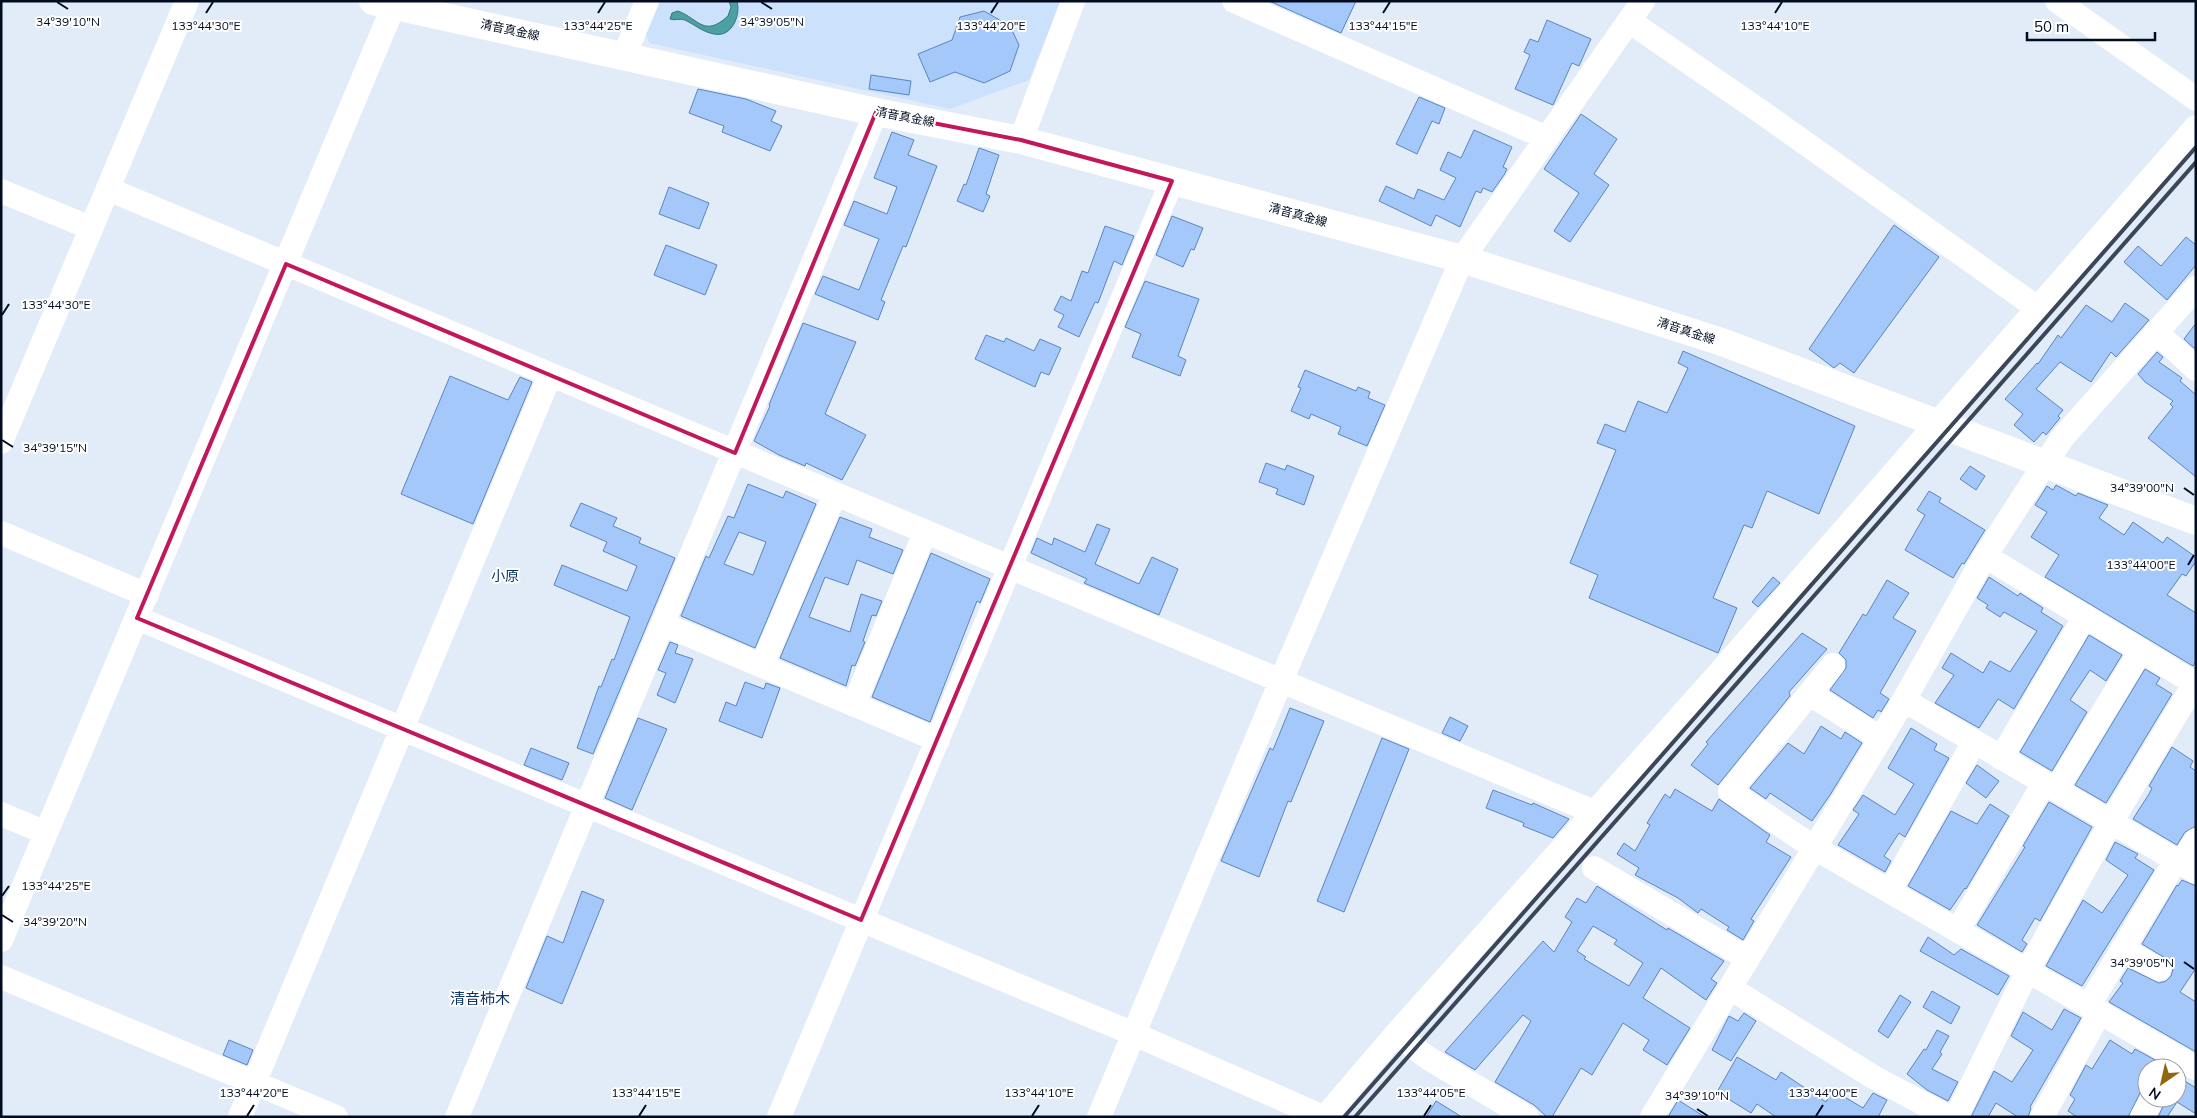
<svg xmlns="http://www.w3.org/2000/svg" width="2197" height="1118" font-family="Mulish,'Noto Sans JP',sans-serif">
<rect width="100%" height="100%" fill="#e2ebf8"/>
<!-- built -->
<path fill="#cce1fc" d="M655,1H1061L1029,80L950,109L649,43L644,28Z"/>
<!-- water -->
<path fill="#4da0a1" stroke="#36747b" d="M729,1H737C741,15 732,38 714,34C703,32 695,25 685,20C680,18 675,21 670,19L672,13L678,11C699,19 704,38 728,16L731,7Z"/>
<!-- building -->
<path fill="#a4c8fa" stroke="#5b85bd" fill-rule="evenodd" d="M1269,1H1356L1341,33Z
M984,11L1010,26L1019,45L1010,71L984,83L955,72L930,82L918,54L952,40L960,17Z
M1547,20L1591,39L1579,66L1572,63L1553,105L1515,89L1530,55L1524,52L1530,39L1538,42Z
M871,75L911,81L909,95L869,89Z
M698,89L746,99L776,111L771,121L782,126L770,151L722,132L724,126L689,113Z
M1419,97L1445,108L1439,124L1432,121L1417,154L1396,144Z
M1581,114L1617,139L1594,174L1609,185L1570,242L1554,231L1579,193L1544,169Z
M1474,130L1512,147L1503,167L1507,169L1504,175L1492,192L1483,188L1481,193L1476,191L1460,227L1436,215L1431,226L1379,201L1386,186L1414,199L1418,189L1444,200L1456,178L1440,170L1448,152L1461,158Z
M892,132L914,140L908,155L937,166L906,247L903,246L881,300L885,302L878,320L815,294L823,276L859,290L879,239L844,225L854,201L887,214L897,187L874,178Z
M979,148L999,155L986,194L990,196L983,212L957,201L964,184L966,185Z
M669,187L709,203L699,229L659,214Z
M1172,216L1203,228L1194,250L1191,249L1183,267L1156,255Z
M1894,225L1939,257L1854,373L1840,363L1834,368L1809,349Z
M1105,226L1134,236L1122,265L1114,261L1098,303L1095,302L1079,337L1058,327L1064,315L1054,310L1061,296L1071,301L1082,271L1088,273Z
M2186,237L2196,245V265L2167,300L2124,262L2138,246L2161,266Z
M666,245L717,265L705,295L654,275Z
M1145,281L1199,299L1178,356L1186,360L1180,376L1132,357L1141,334L1125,327Z
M2125,303L2149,320L2116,357L2111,352L2091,382L2060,362L2036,389L2063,410L2058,416L2060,418L2046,435L2043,432L2034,442L2014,425L2023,414L2005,399L2037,363L2038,364L2058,335L2061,338L2086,305L2112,322Z
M803,323L856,342L825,414L866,435L842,480L806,463L805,466L779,455L754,441L770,406L769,405Z
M2196,323V350L2184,339Z
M986,335L1004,342L1006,338L1034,351L1040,339L1061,348L1049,375L1041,372L1035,387L975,359Z
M1683,351L1855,426L1819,514L1767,491L1752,528L1744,525L1713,598L1737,608L1718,653L1589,598L1598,575L1570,563L1616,450L1597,443L1605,424L1625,432L1638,401L1667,413L1688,368L1678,363Z
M2157,352L2163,357L2159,362L2182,378L2180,381L2196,395V477L2148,438L2173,407L2170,404L2173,401L2145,382L2138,374Z
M1305,370L1356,391L1358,387L1370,392L1368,398L1385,405L1367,446L1338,434L1341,427L1311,414L1309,419L1291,411L1301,388L1298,387Z
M450,376L508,400L520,377L532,382L473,524L401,494Z
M1266,463L1285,470L1287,465L1314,476L1304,505L1276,494L1278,489L1259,482Z
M1970,466L1985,476L1976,490L1960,479Z
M748,484L783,498L786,491L816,504L755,648L681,616L706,556L709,558L728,516L734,518ZM739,532L766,542L753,575L724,564Z
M2056,485L2076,496L2078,493L2108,505L2099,518L2124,535L2133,522L2163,543L2167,537L2196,557V561L2186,576L2182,574L2167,595L2196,613V661L2193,666L2045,577L2059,555L2031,537L2047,512L2035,505L2047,486L2053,490Z
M1929,491L1941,498L1939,502L1985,530L1964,564L1962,563L1953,578L1905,550L1925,515L1917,510Z
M581,503L617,518L613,526L641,538L639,543L675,558L593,754L577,748L599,686L601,687L612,659L614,660L630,617L554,585L562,565L627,591L637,566L603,551L607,542L570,526Z
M840,517L872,529L869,537L903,550L893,574L857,560L848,585L825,577L809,617L850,632L861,594L882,601L876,616L872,615L863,641L865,642L855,666L852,665L846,686L780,658Z
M1097,524L1110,529L1095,564L1139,584L1152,557L1178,569L1159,615L1084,583L1087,579L1031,553L1037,538L1052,545L1054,538L1085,552Z
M931,553L990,579L980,603L977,601L930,722L872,697Z
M1773,577L1780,583L1758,607L1752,602Z
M1989,577L2018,596L2020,593L2043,608L2041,612L2063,626L2014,709L1998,699L1979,728L1935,703L1954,675L1942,668L1951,653L1983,673L1990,661L2010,672L2037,631L2004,612L2000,617L1986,608L1988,605L1977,598Z
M1887,580L1909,593L1893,618L1916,631L1880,693L1889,699L1881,712L1878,710L1873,718L1830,690L1846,668V660L1839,653L1863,614L1866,616Z
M1802,633L1827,649L1789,692L1790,696L1718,785L1691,765L1708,744L1706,742Z
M2089,635L2122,655L2106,681L2090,670L2070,700L2087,712L2052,771L2020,752Z
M670,642L678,645L675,653L693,659L675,703L657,695L666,673L658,670Z
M2145,669L2160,678L2156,684L2172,694L2106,803L2075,785Z
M745,682L764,689L766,683L780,688L762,738L719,721L726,702L736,706Z
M1290,708L1324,721L1291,802L1288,801L1259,877L1221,861L1270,748L1273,750Z
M1450,717L1468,726L1460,741L1442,733Z
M638,718L667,729L632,810L605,798Z
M1821,726L1841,739L1845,732L1862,743L1830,795L1812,821L1770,793L1766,799L1750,788L1788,743L1804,754Z
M1911,728L1937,744L1934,750L1949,758L1905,837L1899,833L1884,856L1891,861L1885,872L1838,845L1859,814L1853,810L1863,795L1895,815L1914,784L1888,768Z
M1382,738L1409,749L1344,912L1317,901Z
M2172,747L2193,761L2190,767L2196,771V826L2185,832L2177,845L2133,819L2149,794L2152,788L2149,786Z
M531,748L569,763L562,780L524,765Z
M1977,765L1999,781L1986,798L1966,783Z
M1675,789L1712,811L1719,799L1770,835L1766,842L1791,857L1751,919L1754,921L1743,940L1727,930L1729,927L1701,909L1698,913L1678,898L1635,875L1639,868L1617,854L1624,843L1635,851L1650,825L1647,823L1665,794L1670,798Z
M1493,790L1532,805L1533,803L1569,819L1553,838L1523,826L1524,823L1486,808Z
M2049,802L2092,827L2040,921L2035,918L2022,940L2027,944L2022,952L1977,925L2025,847L2023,846Z
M1990,804L2009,816L1966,889L1965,888L1950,910L1908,886L1951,811L1977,824Z
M2115,842L2138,854L2135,858L2154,870L2082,986L2046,966L2083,900L2102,913L2128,875L2106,860Z
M2182,880L2196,886V968L2180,992L2196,1002V1052L2109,1002L2123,983L2120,981L2128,968L2159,983L2166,981L2171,976L2173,969L2170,961L2142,944L2177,885L2178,886Z
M1597,886L1667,930L1668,928L1724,961L1711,979L1717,983L1706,1000L1661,968L1643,998L1690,1028L1667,1065L1643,1050L1649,1040L1623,1023L1592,1075L1581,1068L1552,1117H1547L1534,1105L1495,1082L1531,1021L1523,1015L1475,1070L1445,1052L1543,941L1554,952L1572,922L1565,917L1577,898L1586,903ZM1593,926L1617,940L1614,944L1643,963L1629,986L1584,959L1586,957L1577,951Z
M582,891L604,900L562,1004L526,988L547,936L563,943Z
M1928,937L1954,955L1961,949L2009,976L1998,995L1920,951Z
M1932,991L1960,1007L1951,1024L1923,1007Z
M1900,995L1911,1002L1888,1038L1878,1031Z
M2064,1009L2081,1018L2030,1107L2031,1108L2028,1117H2018L1996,1103L1988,1117H1971L1994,1071L2012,1082L2033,1050L2011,1036L2023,1012L2052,1030Z
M1744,1013L1756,1021L1731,1061L1712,1050L1729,1016L1738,1021Z
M1937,1030L1949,1036L1940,1052L1942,1054L1932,1069L1958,1082L1948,1101L1927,1090L1907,1074L1924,1049L1926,1050Z
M229,1040L253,1050L247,1065L223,1055Z
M2110,1040L2132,1054L2135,1049L2159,1062L2157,1068H2147V1086L2141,1091L2128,1117H2077L2068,1111L2075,1099L2070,1095L2086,1065L2092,1069Z
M1737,1057L1776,1080L1781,1072L1826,1102L1833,1090L1863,1108L1873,1093L1887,1100L1878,1117H1776L1757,1104L1751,1113L1717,1092Z
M2180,1078L2196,1088V1114L2177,1102L2167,1117H2158L2167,1098H2177V1080Z
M1678,1100L1705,1117H1668Z
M1436,1101L1462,1117H1426Z"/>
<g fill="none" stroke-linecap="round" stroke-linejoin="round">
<!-- minor -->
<path stroke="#fff" stroke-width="24" d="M1234,1L1547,138
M2057,1L2196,99
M1629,21L1760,111L2036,307
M624,56L647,1
M1021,140L1073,1
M108,189L1594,812
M1,191L91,228
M2156,332L2196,369
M1,442L187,1
M1,533L147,595
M1985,556L2196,684
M137,618L1134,1034L1323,1117
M663,624L938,740
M1833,665L1730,791L1813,847L2177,1057L2171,1068
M762,666L835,494
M1810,694L1880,738
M1904,700L2196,872
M854,705L925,532
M2001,758L2085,616
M2056,790L2141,650
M1,814L46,833
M2181,863L2196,840
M1594,868L1747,958
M1890,891L1974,742
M1958,930L2044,783
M1,940L394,5
M2122,949L2159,969
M1,977L336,1117
M1730,988L1875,1078L1949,1117
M2089,1005L2176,860
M1396,1034L1713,680L2196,127
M2177,1057L2196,1068
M240,1117L550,375
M457,1117L876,112
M779,1117L1172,181
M1099,1117L1281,681L1462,259L1643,1
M1325,1117L1396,1034L1428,1058L1527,1117
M1652,1117L1904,700L1985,556L2044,465L2063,437L2196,288
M1956,1117L2028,970L2111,822L2195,683
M2042,1117L2100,1012
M2142,1117L2153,1098"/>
<!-- major -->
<path stroke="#fff" stroke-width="28" d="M373,1L876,112L1021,140L1462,259L1722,342L2196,521"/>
<!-- rail -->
<path stroke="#3b4659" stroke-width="4" d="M1344,1117L2196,147
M1355,1117L2196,162"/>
</g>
<!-- marked area -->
<path fill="none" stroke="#c2185b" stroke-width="4" stroke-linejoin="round" d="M876,112L1021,140L1172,181L861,920L137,618L286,264L735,453Z"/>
<!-- ticks -->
<path fill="none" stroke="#010c21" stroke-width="2" d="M57,2L68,9M761,2L772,9M206,13L213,2M598,13L605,2M991,13L998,2M1383,13L1390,2M1775,13L1782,2M2,315L9,304M2,440L13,447M2184,488L2194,495M2188,565L2194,555M2,896L9,886M2,915L13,922M2184,962L2194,969M1697,1109L1708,1116M247,1116L254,1105M639,1116L646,1105M1032,1116L1039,1105M1424,1116L1431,1105M1816,1116L1823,1105"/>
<g text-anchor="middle" stroke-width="4" stroke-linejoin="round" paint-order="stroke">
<!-- street labels -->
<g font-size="12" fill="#010c21" stroke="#fff">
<text transform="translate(510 30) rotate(12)" y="4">清音真金線</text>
<text transform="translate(905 117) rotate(11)" y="4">清音真金線</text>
<text transform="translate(1298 215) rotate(15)" y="4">清音真金線</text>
<text transform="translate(1686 331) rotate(18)" y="4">清音真金線</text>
</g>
<!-- neighbourhood labels -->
<g font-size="14" fill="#0c3467" stroke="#fff">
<text x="505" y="581">小原</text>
</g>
<!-- quarter labels -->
<g font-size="15" fill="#0c3467" stroke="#fff">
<text x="480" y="1004">清音柿木</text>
</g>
</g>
<g font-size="12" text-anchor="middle" fill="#010c21" stroke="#fff" stroke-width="4" stroke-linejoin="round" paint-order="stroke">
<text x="68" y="26">34°39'10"N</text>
<text x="772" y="26">34°39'05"N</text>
<text x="206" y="30">133°44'30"E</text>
<text x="598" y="30">133°44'25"E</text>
<text x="991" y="30">133°44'20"E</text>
<text x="1383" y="30">133°44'15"E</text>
<text x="1775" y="30">133°44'10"E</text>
<text x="56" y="309">133°44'30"E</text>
<text x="55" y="452">34°39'15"N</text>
<text x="2142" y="492">34°39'00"N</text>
<text x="2141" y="569">133°44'00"E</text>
<text x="56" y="890">133°44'25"E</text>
<text x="55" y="926">34°39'20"N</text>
<text x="2142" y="967">34°39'05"N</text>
<text x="254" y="1097">133°44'20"E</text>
<text x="646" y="1097">133°44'15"E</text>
<text x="1039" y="1097">133°44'10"E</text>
<text x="1431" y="1097">133°44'05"E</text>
<text x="1823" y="1097">133°44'00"E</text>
<text x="1697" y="1100">34°39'10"N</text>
</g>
<!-- border -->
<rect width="2197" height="1118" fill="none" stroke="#010c21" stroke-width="5"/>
<!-- north arrow -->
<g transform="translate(2162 1083) rotate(214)"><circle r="24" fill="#ffffff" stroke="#999ea6"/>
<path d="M0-4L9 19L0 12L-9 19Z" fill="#926510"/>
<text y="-8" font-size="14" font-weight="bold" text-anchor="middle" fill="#010c21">N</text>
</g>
<!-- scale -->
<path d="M2027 32v8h128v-8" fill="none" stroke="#010c21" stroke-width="2.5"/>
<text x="2034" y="32" font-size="15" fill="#010c21" stroke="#ffffff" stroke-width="4" paint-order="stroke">50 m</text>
</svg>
